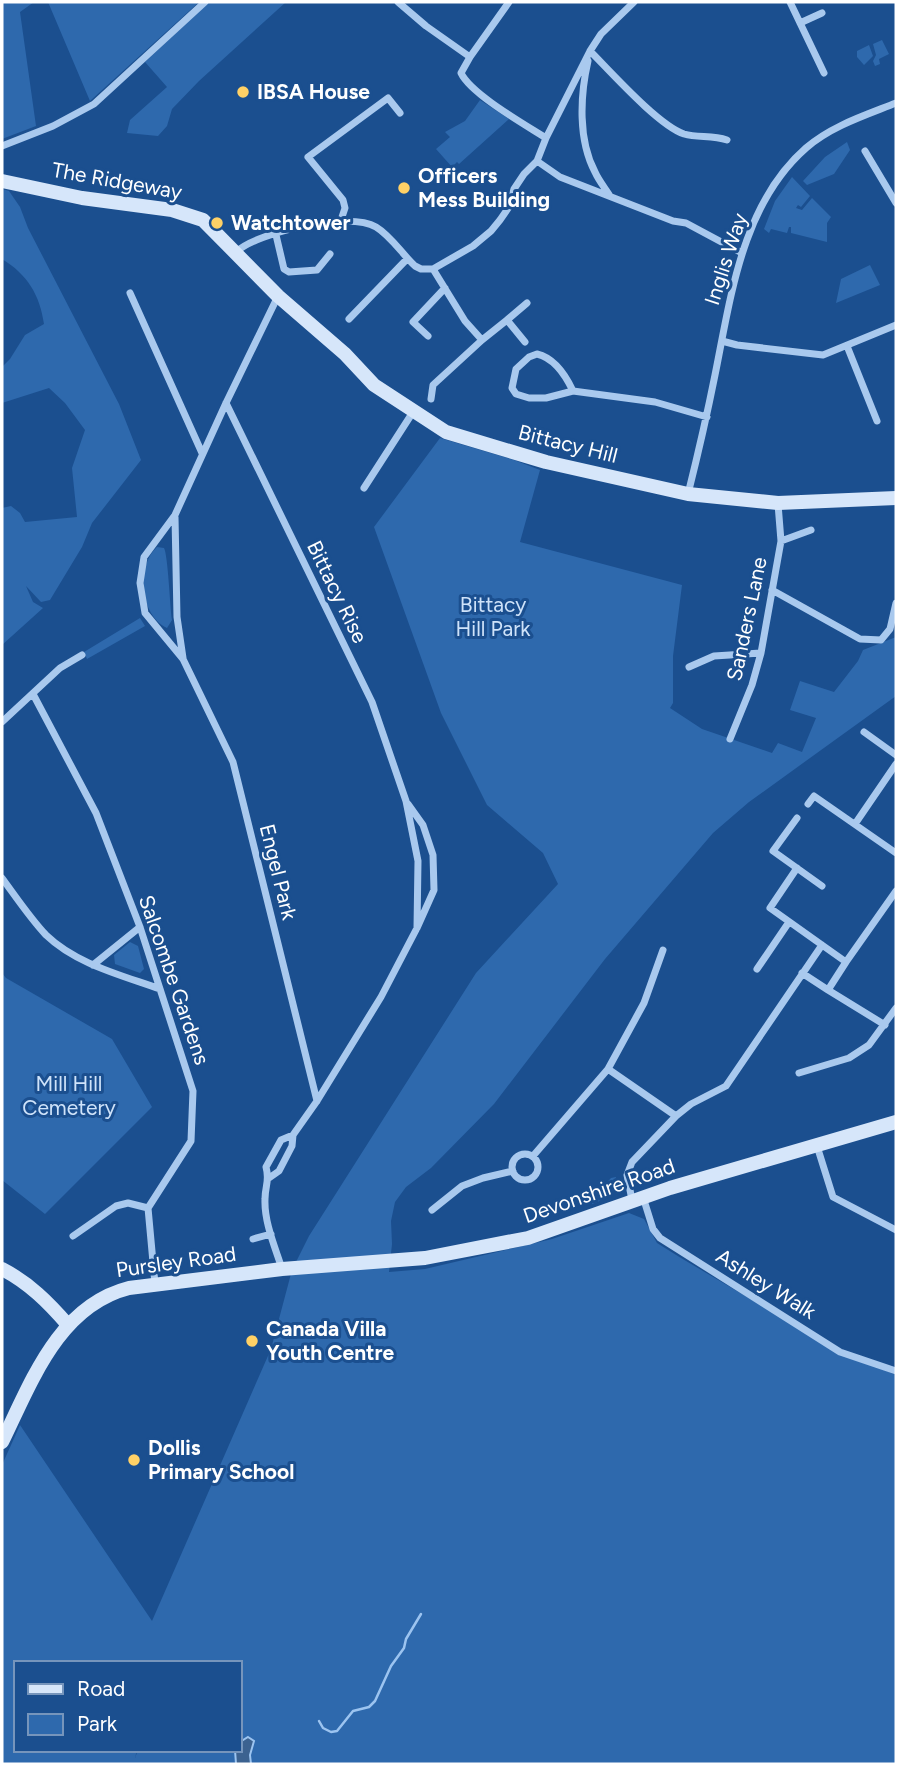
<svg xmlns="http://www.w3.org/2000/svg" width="898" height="1766" font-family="Figtree,sans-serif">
<rect width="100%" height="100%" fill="#1b4f8f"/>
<!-- green -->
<path fill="#2e69ad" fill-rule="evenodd" d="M2,2H34L20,12L36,126L2,139Z
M48,2H197L198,3L90,101Z
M209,2H286L199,81L172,109L167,126L158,136L127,133L130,120L167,87L145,62Z
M882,40L889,54L879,59L880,64L875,66L873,61L876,55L873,44Z
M869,45L873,56L864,65L857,57V51Z
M480,100L509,119L459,164L457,162L452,167L436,149L450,137L445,132L465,121Z
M847,142L850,150L834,174L807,185L803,181L825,157Z
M792,177L810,196L801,207L798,205L796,208L802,210L812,198L831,217L827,223V242L791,233V227H789L787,233L771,229L769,233L764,229L775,201Z
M2,189L9,191L20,207L28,228L119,404L141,460L92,523L82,547L50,600L41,602L26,586L33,602L43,608L2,645V508L11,506L20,513L25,522L77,517L72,468L85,430L65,403L49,388L2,403V367L10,359L25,335L44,324C40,295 27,274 2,259Z
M870,265L880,285L836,303L841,279Z
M440,438L514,460L540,470L520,542L682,585L673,656V703L670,708L702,729L772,753L778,743L802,752L816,718L790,710L800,681L834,692L858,661L863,650L896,637V696L749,802L713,833L605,959L494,1104L431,1168L406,1187L395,1202L391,1221L392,1244L389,1272L425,1269L552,1239L629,1213L644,1219L657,1243L681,1258L840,1352L896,1375V1764H2V1465L20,1425L152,1621L271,1349L292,1270L309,1236L476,973L558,884L543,853L487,805L441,713L374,527ZM16,1663H240V1750H138L135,1758L137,1750H16Z
M157,547L164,548C168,555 170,607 172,620L167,628C140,615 135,567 157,547Z
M140,618L145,626L87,659L84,652Z
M130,942L138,946L144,969L140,973L115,964L114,955Z
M2,973L6,978L112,1039L152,1107L45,1214L2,1180Z
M616,1177C613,1195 609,1198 592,1204L593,1198L611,1178Z"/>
<!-- water -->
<path fill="#3c6290" stroke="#9cc4f0" stroke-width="2" d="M248,1737L254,1741L250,1755L251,1764H236L235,1750H240V1742Z"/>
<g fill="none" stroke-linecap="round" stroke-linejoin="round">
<!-- stream -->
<path stroke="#9cc4f0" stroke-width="2.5" d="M319,1721L323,1728L331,1732L337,1731L353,1711L369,1707L375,1701L391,1666L404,1648L406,1639L421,1614"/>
<!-- street -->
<path stroke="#a9c9ee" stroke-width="7" d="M398,2L426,26L470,57
M509,2L470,57L461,73C471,94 524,124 546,138
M790,2L824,73
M800,23L822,13
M590,51C611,72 658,125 684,134C698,138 712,135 727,140
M588,61C580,96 578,140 595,172C599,181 605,188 610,196
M2,146L53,126L94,104L205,2
M865,151L896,203
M537,161L560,177L673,221L686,223L742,253
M341,220L345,208L343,200L308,157L388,98L400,113
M276,235L284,269L289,272L317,270L330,254
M236,252C257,232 349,211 376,227C391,236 402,254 415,266L421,269H433L465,321L482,340
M433,269L473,246L491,231L500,220L509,207L514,189L524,174L537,161L546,138L590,51L601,34L634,2
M130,293L202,453
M278,296L226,403L175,515L144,557L140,583L145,613L183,659L233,762L317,1101
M349,319L407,259
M428,336L413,322L445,288
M722,341L737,345L823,355L896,325
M525,342L507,320L527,303
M847,346L877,421
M573,391C566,376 554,358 537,354L529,357L516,369L512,388L516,394L529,398H546L573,391L655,402L707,417
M431,399L433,385L482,340L507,320
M226,403L372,702L406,801L418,861L417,928
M364,488L413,412
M688,494C698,454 707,415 715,375C731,296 742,204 806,148C831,126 866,115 896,103
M175,517L177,617L183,658
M781,541L811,530
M772,590L860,639L881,640L890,629L896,603
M689,667L714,656L761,653
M33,694L96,813L140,927L193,1091L191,1141L148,1208L155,1284
M2,722L60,668L82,655
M864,732L896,755
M730,739L752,685L761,653L781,541L778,504
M808,804L814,796L896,853
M797,818L773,851L822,886
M855,824L896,764
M797,868L770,908L822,945
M2,878C16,897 30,918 46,935C76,964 121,975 160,989
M846,962L896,891
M93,965L140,927
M757,969L789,922
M828,990L885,1025
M608,1069L676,1116
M799,1073L849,1058L869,1045L896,1008
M817,1146L833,1197L896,1230
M512 1167a13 13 0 1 1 26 0a13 13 0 1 1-26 0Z
M533,1156L608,1069L644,1003L663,950
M269,1178L279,1171L292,1146L293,1135L317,1101L381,997L417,928L434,890L433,855L423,825L408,804
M643,1197L653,1229L660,1238L840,1352L896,1371
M632,1200L627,1175L632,1162L676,1116L691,1104L726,1086L822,945L846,962L828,990L802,973
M432,1210L462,1186L483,1178L513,1171
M73,1236L116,1206L128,1203L148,1208
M253,1239L271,1234
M282,1269C275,1247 264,1222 265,1199C265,1185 270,1181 266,1167L281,1140L293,1135"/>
<!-- secondary -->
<path stroke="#d6e6fa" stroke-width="14" d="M2,181L82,198L172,210L203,220L278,296L345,354L374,385L446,432L546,462L688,494L778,503L896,498
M2,1269C29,1283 48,1302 68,1325
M2,1442C31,1383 58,1306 129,1288L282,1269L425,1258L528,1238L670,1188L896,1122"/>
</g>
<!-- markers -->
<g fill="#ffd166" stroke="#1b4f8f" stroke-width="2.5">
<circle cx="243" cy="92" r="7"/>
<circle cx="404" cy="188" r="7"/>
<circle cx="217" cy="223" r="7"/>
<circle cx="252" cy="1341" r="7"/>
<circle cx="134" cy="1460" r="7"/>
</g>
<g text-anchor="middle" stroke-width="6" stroke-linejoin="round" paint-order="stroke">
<!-- poi labels -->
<g font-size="21" font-weight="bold" fill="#fff" stroke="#1b4f8f" text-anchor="start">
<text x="257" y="99">IBSA House</text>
<text x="418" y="183">Officers<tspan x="418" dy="24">Mess Building</tspan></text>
<text x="231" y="230">Watchtower</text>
<text x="266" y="1336">Canada Villa<tspan x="266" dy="24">Youth Centre</tspan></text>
<text x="148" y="1455">Dollis<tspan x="148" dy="24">Primary School</tspan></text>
</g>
<!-- street labels -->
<g font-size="21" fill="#fff" stroke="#1b4f8f">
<text transform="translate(117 181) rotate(10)" y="7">The Ridgeway</text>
<text transform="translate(726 259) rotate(-72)" y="7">Inglis Way</text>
<text transform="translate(568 444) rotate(14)" y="7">Bittacy Hill</text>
<text transform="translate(337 592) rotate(64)" y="7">Bittacy Rise</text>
<text transform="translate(747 619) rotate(-78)" y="7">Sanders Lane</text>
<text transform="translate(278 872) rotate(76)" y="7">Engel Park</text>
<text transform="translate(174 980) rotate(71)" y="7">Salcombe Gardens</text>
<text transform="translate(599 1191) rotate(-19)" y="7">Devonshire Road</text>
<text transform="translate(176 1262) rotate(-8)" y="7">Pursley Road</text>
<text transform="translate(766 1284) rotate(32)" y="7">Ashley Walk</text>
</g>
<!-- park labels -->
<g font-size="21" fill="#cfe3fa" stroke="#1b4f8f">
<text x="493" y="612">Bittacy<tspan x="493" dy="24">Hill Park</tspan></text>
<text x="69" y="1091">Mill Hill<tspan x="69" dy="24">Cemetery</tspan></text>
</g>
</g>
<!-- border -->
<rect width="898" height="1766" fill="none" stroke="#ffffff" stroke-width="7"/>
<!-- legend -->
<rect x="14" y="1661" width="228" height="91" fill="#1b4f8f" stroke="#7695bc" stroke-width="2"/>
<rect x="28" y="1684" width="35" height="10" fill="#d6e6fa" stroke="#7695bc" stroke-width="2"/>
<text x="77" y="1696" font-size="21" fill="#ffffff">Road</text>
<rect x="28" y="1714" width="35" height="21" fill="#2e69ad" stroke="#7695bc" stroke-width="2"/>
<text x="77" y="1731" font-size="21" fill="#ffffff">Park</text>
</svg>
